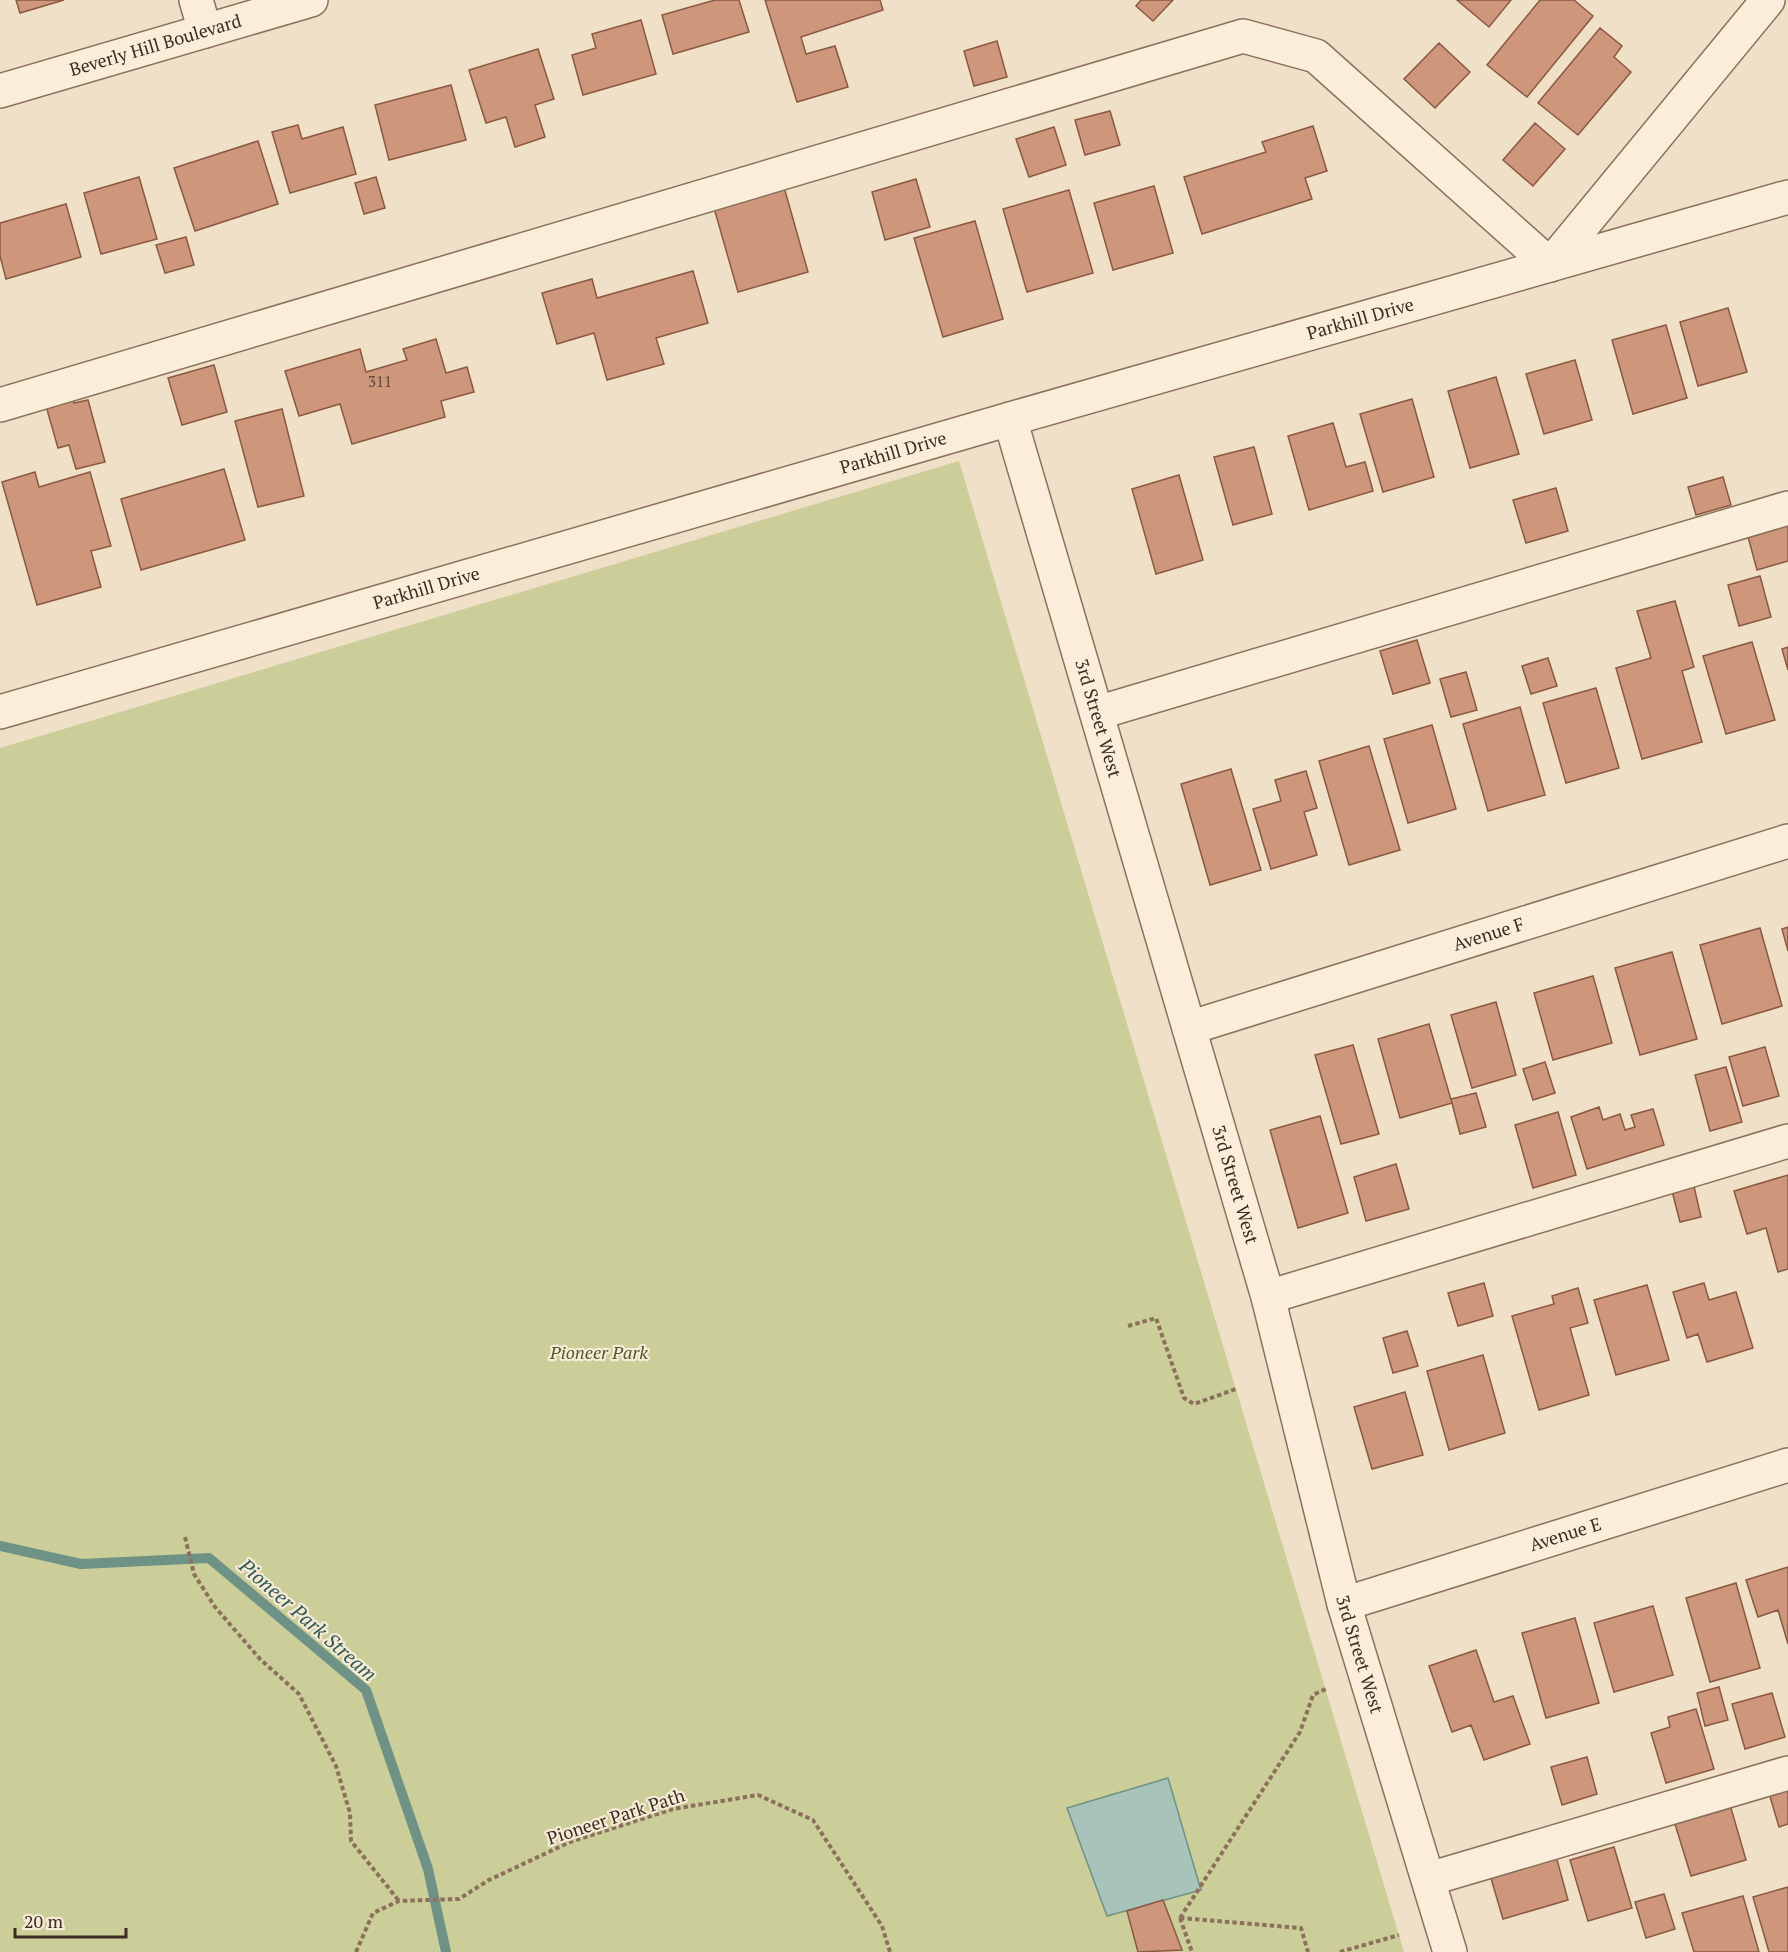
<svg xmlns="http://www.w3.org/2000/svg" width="1788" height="1952" font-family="'PT Serif',serif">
<rect width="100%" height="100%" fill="#efe0c7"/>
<!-- green -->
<path fill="#ccce9a" d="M959,461L1404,1952H0V748Z"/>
<!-- water -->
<path fill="#a8c3b9" stroke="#6e9286" stroke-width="1.5" d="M1168,1778L1201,1890L1107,1916L1067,1808Z"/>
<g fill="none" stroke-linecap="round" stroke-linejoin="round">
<!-- stream -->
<path stroke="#6e9286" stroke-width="10" d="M0,1546L81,1564L209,1558L366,1690L428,1869L446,1952"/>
</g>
<!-- building -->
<path fill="#ce977c" stroke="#8b5841" stroke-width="1.5" d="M16,0H64L20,13Z
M715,0H739L749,32L673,54L662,15Z
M765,0H880L883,10L801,37L806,54L835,46L848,87L797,102Z
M1141,0H1173L1153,21L1136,6Z
M1457,0H1511L1489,27Z
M1540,0H1574L1593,16L1527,97L1487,65Z
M641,20L656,74L583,95L572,55L596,48L592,34Z
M1600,28L1622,46L1614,57L1631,72L1578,135L1538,103Z
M997,41L1007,77L974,86L964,51Z
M1439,43L1470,72L1435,108L1404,79Z
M538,49L554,99L535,105L545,137L515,147L506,117L486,123L469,70Z
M451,85L466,140L389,160L375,105Z
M1110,111L1120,145L1085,155L1075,120Z
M1535,123L1565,149L1533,186L1503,160Z
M298,125L302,139L343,127L356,174L290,193L272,132Z
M1313,126L1327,171L1305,178L1312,199L1202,234L1184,177L1266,152L1262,142Z
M1054,127L1066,165L1029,177L1016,139Z
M258,141L278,204L195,231L174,168Z
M139,177L157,239L101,254L84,193Z
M376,177L385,208L364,214L355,183Z
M916,179L930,227L885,240L872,192Z
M1154,186L1173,253L1113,270L1094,203Z
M784,187L808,272L738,292L714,208Z
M1069,190L1093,273L1027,292L1003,209Z
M66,204L81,257L6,279L0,256V223Z
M975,221L1003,319L943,337L914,238Z
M186,237L194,265L165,273L156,245Z
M693,271L708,323L656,338L664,364L607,380L594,333L557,344L542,293L592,279L597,298Z
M1728,308L1747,372L1698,386L1680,322Z
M1666,325L1687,398L1633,414L1612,340Z
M436,339L446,373L467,367L474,392L441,401L445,417L352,444L340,404L299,416L285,371L360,349L366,372L407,360L403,349Z
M1575,360L1592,420L1544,434L1526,374Z
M214,365L227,412L182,425L168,378Z
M1496,377L1519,454L1470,468L1448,391Z
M73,399L74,403L88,400L105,462L76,469L69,445L58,448L46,406Z
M1412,399L1434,477L1383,492L1360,414Z
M282,409L304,496L258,507L235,421Z
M1333,423L1346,467L1365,462L1373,491L1309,510L1288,436Z
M1254,447L1272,514L1233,525L1214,457Z
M224,469L245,540L141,570L121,499Z
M35,472L39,487L90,472L111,546L91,551L101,587L37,605L2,482Z
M1179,475L1203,560L1156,574L1132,489Z
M1723,477L1731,505L1696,515L1688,487Z
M1556,488L1568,531L1526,543L1513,500Z
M1788,522V561L1757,570L1747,533Z
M1760,576L1771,617L1739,626L1728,585Z
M1675,601L1694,667L1682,671L1702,742L1642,759L1616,668L1651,658L1637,611Z
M1417,640L1430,683L1393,694L1380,651Z
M1752,642L1775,720L1726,734L1703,656Z
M1788,647V670L1782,649Z
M1548,658L1557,686L1531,694L1522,666Z
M1466,672L1477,710L1451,717L1440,679Z
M1596,688L1619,768L1566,783L1543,703Z
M1520,707L1545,795L1488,811L1463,724Z
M1432,725L1456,809L1408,823L1384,739Z
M1369,746L1400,850L1349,865L1319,761Z
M1231,769L1261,870L1210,885L1181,784Z
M1306,771L1317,808L1304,812L1317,855L1271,869L1253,809L1281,801L1275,780Z
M1788,927V951L1782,929Z
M1760,928L1782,1006L1722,1024L1700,945Z
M1672,952L1697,1039L1640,1055L1615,968Z
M1593,976L1612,1043L1553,1060L1534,993Z
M1496,1002L1516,1075L1472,1088L1451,1015Z
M1429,1024L1452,1103L1400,1118L1378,1039Z
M1353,1045L1379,1134L1341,1144L1315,1055Z
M1765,1047L1779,1096L1743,1106L1729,1057Z
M1545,1062L1555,1093L1533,1100L1523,1069Z
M1726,1067L1742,1122L1710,1131L1695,1075Z
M1476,1093L1486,1127L1460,1134L1451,1099Z
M1599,1107L1603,1120L1620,1114L1625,1130L1635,1127L1631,1115L1653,1109L1664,1145L1587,1169L1571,1117Z
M1558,1112L1576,1175L1533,1188L1515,1125Z
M1320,1116L1348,1213L1298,1228L1270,1130Z
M1396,1164L1409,1209L1366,1221L1354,1177Z
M1788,1175V1269L1778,1272L1766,1228L1747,1234L1734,1191Z
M1693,1182L1701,1217L1680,1222L1671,1187Z
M1484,1283L1493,1316L1458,1326L1448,1293Z
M1704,1283L1709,1300L1736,1292L1753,1348L1707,1362L1698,1334L1687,1338L1673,1292Z
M1647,1285L1669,1360L1616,1375L1594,1300Z
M1578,1288L1588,1323L1570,1328L1589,1395L1539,1410L1512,1316L1554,1304L1552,1296Z
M1407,1331L1418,1366L1393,1373L1383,1338Z
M1483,1355L1505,1433L1449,1450L1427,1371Z
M1405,1392L1423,1455L1372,1469L1354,1407Z
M1788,1567V1644L1778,1610L1758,1617L1746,1580Z
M1736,1583L1760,1668L1710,1682L1686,1598Z
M1653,1606L1673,1675L1614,1692L1594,1623Z
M1575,1618L1599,1703L1546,1718L1522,1633Z
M1476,1650L1494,1702L1513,1696L1530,1744L1484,1760L1471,1725L1452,1732L1429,1666Z
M1719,1687L1728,1720L1705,1726L1697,1693Z
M1772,1693L1785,1737L1745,1749L1732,1704Z
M1696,1709L1714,1769L1666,1783L1651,1733L1670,1727L1668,1717Z
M1587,1757L1597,1794L1562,1805L1551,1767Z
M1788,1787V1824L1779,1827L1769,1793Z
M1731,1808L1746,1860L1691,1876L1675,1824Z
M1614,1847L1632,1908L1588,1921L1570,1860Z
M1556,1856L1568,1900L1503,1919L1490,1875Z
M1788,1887V1952H1769L1753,1897Z
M1664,1894L1675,1929L1646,1938L1635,1902Z
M1743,1896L1759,1952H1694L1682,1913Z
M1163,1900L1182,1950L1138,1952L1127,1911Z"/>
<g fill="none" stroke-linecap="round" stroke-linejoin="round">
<!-- minor casing -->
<g stroke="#8b715c" stroke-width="36">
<g id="minor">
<path d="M196,0L205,31"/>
<path id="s1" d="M0,91L311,0"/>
<path d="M0,405L1243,36L1316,56L1550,265L1768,0"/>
<path id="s2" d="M1010,419L1268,1297L1344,1604L1450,1952"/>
<path id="s3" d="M0,712L1010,419L1788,197"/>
<path d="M1097,713L1788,508"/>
<path id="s4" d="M1189,1028L1788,841"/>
<path d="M1268,1297L1788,1141"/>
<path id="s5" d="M1344,1604L1788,1465"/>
<path d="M1429,1879L1788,1773"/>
</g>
</g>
<!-- path -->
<path stroke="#8b715c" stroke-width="4" stroke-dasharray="4.5 3" stroke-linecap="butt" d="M1128,1326L1156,1318L1184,1398L1194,1404L1236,1389
M185,1537L194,1574L215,1607L260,1659L299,1694L336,1766L350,1813L351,1841L399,1901
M1180,1918L1300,1732L1313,1695L1326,1689
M1180,1918L1301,1928L1308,1952
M1180,1918L1192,1952
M356,1952L373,1913L399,1901L459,1899L489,1880L570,1842L673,1809L758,1795L813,1820L882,1926L890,1952
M1340,1952L1399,1935"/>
<!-- minor -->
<use href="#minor" stroke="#faeeda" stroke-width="33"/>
</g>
<g text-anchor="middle" stroke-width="4.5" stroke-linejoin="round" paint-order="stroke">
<!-- number labels -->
<g font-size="15" fill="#604637">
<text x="380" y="387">311</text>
</g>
<!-- street labels -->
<g font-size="18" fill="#3b2b20" stroke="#f6ebd7">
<text dy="6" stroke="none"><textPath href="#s1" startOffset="162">Beverly Hill Boulevard</textPath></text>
<text dy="6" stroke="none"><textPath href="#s3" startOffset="1416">Parkhill Drive</textPath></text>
<text dy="6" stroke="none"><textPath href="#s3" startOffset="930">Parkhill Drive</textPath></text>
<text dy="6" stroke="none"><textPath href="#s3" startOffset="444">Parkhill Drive</textPath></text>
<text dy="6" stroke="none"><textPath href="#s2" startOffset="312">3rd Street West</textPath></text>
<text dy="6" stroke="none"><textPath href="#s4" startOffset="314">Avenue F</textPath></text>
<text dy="6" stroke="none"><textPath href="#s2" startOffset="798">3rd Street West</textPath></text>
<text dy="6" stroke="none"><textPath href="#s5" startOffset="232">Avenue E</textPath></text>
<text dy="6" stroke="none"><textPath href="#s2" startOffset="1284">3rd Street West</textPath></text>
<text transform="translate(616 1817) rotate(-18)" y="6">Pioneer Park Path</text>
</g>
<!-- park labels -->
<g font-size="18" font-style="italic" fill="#505826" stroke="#f6ebd7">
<text x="599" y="1359">Pioneer Park</text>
</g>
<!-- water labels -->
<g font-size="20" font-style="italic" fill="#2f5b55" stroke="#f6ebd7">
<text transform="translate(308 1620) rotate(41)" y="7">Pioneer Park Stream</text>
</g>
</g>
<!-- scale -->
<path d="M15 1928v9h111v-9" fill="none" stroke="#3b2b20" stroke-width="3"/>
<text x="24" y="1928" font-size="18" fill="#3b2b20" stroke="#f6ebd7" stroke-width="4.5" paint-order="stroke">20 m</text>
</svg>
